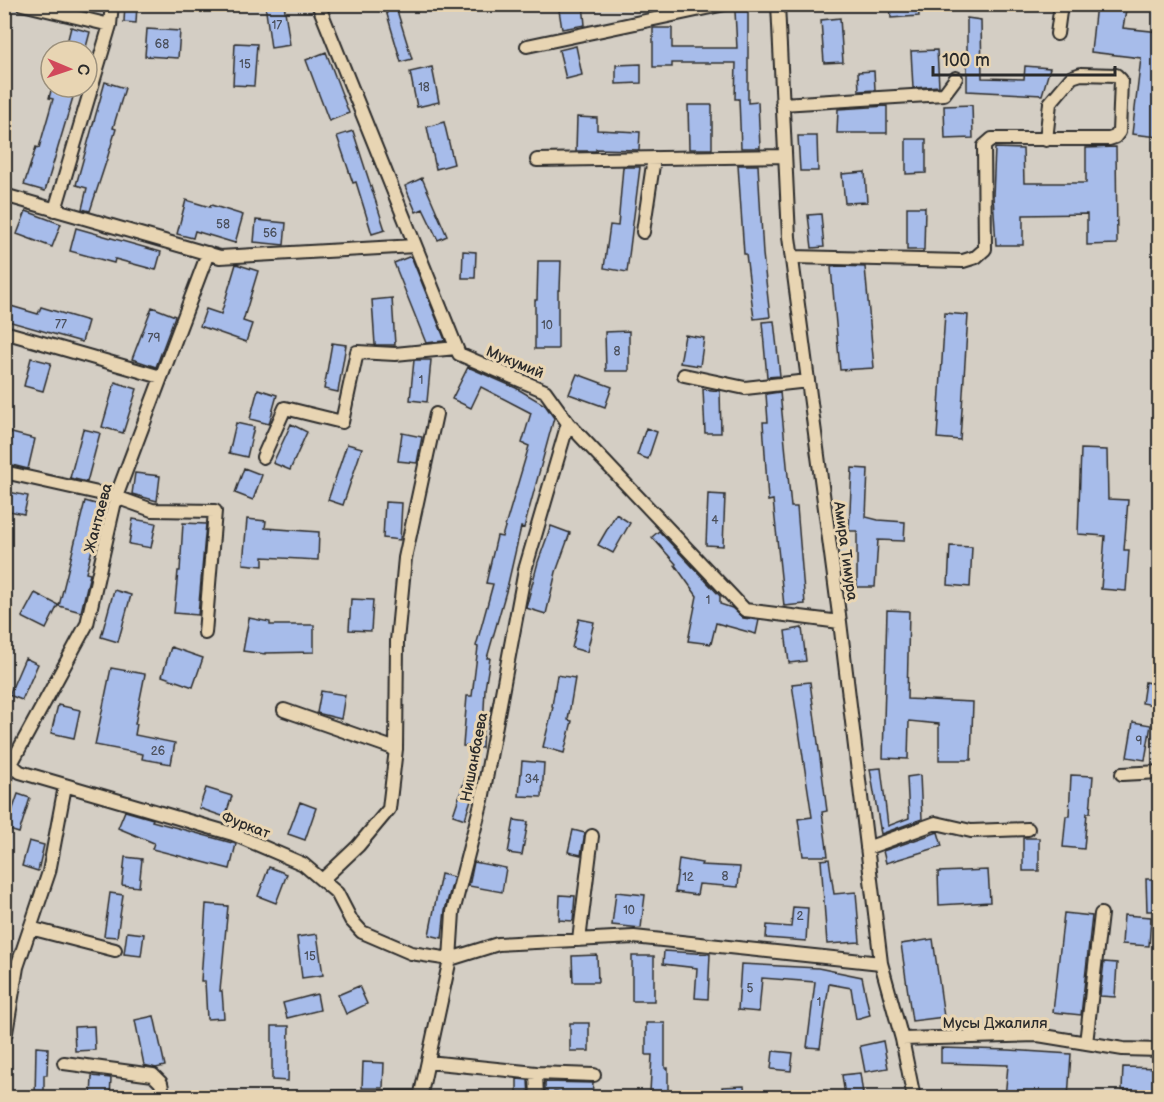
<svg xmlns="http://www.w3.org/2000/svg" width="1164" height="1102" font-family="'Balsamiq Sans',sans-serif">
<rect width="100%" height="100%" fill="#d4cec4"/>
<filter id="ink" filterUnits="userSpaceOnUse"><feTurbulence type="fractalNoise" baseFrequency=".0167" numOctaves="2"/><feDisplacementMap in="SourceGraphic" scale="12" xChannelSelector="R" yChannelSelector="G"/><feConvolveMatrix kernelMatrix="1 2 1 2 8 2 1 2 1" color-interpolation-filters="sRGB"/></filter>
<g filter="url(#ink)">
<!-- building -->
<path fill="#a7bcea" stroke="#2b2b2b" stroke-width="1.5" d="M125,4H137L136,23L124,22Z
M265,4H284L290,45L271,48Z
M384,4H395L412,59L401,62Z
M558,4H583L585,25L562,29Z
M890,4H918L919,16L891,18Z
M1096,4H1127L1123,28L1160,32L1159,137L1132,134L1141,58L1091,52Z
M735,11H748V103L758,102L760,148H741L739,99H735L736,63H672V67H653V28H672V48H737Z
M840,18L843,62L824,63L821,20Z
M967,18L981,20L982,78L1024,79L1025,66L1050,68L1042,95L967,91Z
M71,27L90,32L85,51H65Z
M147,29L180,31L178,58L145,56Z
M235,43L257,44L254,86L233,85Z
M576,46L582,75L566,79L559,50Z
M937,50L939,86L913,88L911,51Z
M326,52L349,113L329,121L306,60Z
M641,64V83L616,84V65Z
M432,67L439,102L417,107L410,72Z
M874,71L875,90L859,91L858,72Z
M105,82L125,88L113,128L116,129L107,159L90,211L82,209L87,188L76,185Z
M52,87H76L45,191L24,185L36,147L39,148L53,99L49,98Z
M688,105H712V149H689Z
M972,105L973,138L945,139L944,106Z
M887,106V133H837L838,109Z
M577,117L597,118V130L640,132L639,150L596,149V151H576Z
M444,122L454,164L436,169L427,127Z
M353,131L385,230L372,234L356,182L353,183L337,136Z
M798,136H817L818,171H800Z
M906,139H926V173L906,174Z
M1116,147L1117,244L1087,245V214L1023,215V245H996L993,196L995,148L1023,149L1024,183H1086V148Z
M738,165H758L763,254L770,317L754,319L746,254H744Z
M623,167H640L627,272L604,268L610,225L618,226Z
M865,172L867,202L845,203L842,174Z
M422,178L447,236L438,240L423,209L416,212L405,186Z
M186,200L210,207L211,205L243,215L235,243L195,231L193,238L177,234Z
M907,207H925L924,250H907Z
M26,211L61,224L52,247L17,234Z
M821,214L824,247L812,248L808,215Z
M256,220L286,223L284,245L254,242Z
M76,228L161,252L156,270L115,259L114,263L70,251Z
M463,251L476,252L475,278H462Z
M411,256L445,340L443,341L426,343L394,263Z
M538,261H561L560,290H558V349H535V300H537Z
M236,264L258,271L243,321L252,324L246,342L200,326L206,309L221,314Z
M842,266L865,267L874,368L840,370L831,267Z
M392,298L395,345H375L372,300Z
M4,304L38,314L41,307L88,321L82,342L4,320Z
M152,307L175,316L156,367L132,359Z
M945,313L968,315L960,440L937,438Z
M774,321L780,376L767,377L762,322Z
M629,331V371H606L605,332Z
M685,335L704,338L700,366L680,363Z
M332,343L346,345L338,392L324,389Z
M31,358L51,363L43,391L24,386Z
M414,360H431L427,402L410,400Z
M468,367L516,388L545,405L554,418L524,528L521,527L507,588L487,658H490L485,689L482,748L463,746L467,696H472L478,647L476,646L493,584L486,583L497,536L502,537L529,446L522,443L531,413L481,387L471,408L452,399Z
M577,374L612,387L605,407L569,394Z
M115,382L137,389L123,433L102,427Z
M258,389L277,395L269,424L250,419Z
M703,389L720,391L721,433H705Z
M780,392L791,507H797L805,604L784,606L773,500L768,501L763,422H768L766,394Z
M236,423L254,427L247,457L229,453Z
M291,424L307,432L290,470L273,463Z
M646,428L657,432L648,459L637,455Z
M83,429L100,433L87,482L70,478Z
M8,432L35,439L28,469L4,463V448Z
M402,433L422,437L417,463L398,461Z
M347,444L362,448L343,505L328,500Z
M1081,449L1107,450L1108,499L1128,500L1124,550H1129L1126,591L1101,589L1105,536L1078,534Z
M244,468L262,475L253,500L235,493Z
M852,468L868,469L866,517L878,520L905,522L904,541L878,540L875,587H857V531H849Z
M135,473L160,476L157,501L132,494Z
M4,491L28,496L24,514L4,510Z
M708,494L725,495L723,546L706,545Z
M85,501L103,506L86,573L90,574L81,612L59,606Z
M385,502L402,503L400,540L383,538Z
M616,514L630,523L613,553L598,545Z
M133,519L156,523L151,548L129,544Z
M247,519L266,521L265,528L319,532L318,560L263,557V566L243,564Z
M183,523L206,524L198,615L174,613L178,571H180Z
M551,526L570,533L556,572L546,614L526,608L538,562Z
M659,531L720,596V604L732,608L743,618L759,620L756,634L716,623L711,644L688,641L697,596L675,565L676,564L652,537Z
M950,546L972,547L970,587L948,585Z
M114,590L131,595L118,642L101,637Z
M35,593L58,605L46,629L22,617Z
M351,599L373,600L371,631L349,630Z
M887,610L909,611L907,699L973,702L971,760H939V724L909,721L908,759L883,758Z
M249,618L270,622V625H314V652L265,653V654L243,651Z
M579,619L594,622L587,652L572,648Z
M802,628L806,661L789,663L785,631Z
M171,647L203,658L193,687L162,676Z
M25,658L38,664L22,700L9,695Z
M1154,660L1160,661V706L1142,703L1145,682L1150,683Z
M111,668L145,674L135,724H137L135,735L175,743L171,764L142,759L143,754L95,745Z
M557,675L575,678L568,720L572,721L564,753L543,747L553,707L552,706Z
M810,682L827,811L822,812L828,856H803L798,819L812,817L792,684Z
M321,691L345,695L341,719L317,713Z
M58,705L80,710L74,738L51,733Z
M1133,722L1151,725L1145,760L1127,757Z
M522,761L544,763L542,797L519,796Z
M881,768L888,826L909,818L907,777L920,775L922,819L881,834L880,829L882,828H880L870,769Z
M467,773L478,777L465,819L453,815Z
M1071,775L1093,776L1090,813H1087L1084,849L1063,847L1066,816H1069Z
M206,788L232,796L225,817L199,808Z
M18,794L30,798L19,833L6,829Z
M300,802L316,808L305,840L288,834Z
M125,811L153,819L152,821L236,844L230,869L152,849L154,843L118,828Z
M514,820L528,822L522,855L508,853Z
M573,830L585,833L581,855L568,852Z
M938,832L942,846L886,863L883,851Z
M1023,838H1039V871H1023Z
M29,841L44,845L38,871L22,866Z
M125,857L142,859L139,887L122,885Z
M679,859L702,863L701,865L740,867L738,887L699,884L697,895L675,892Z
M829,859L834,894L856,892L860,942L827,944L821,860Z
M474,862L506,868L502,892L469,886Z
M269,867L287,874L276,903L258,896Z
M988,870L990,902L939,905L938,872Z
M441,874L454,877L445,910L442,938L429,935Z
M1146,879H1160V911H1147Z
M616,892L645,895L641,928L612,925Z
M110,893L123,895L117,937L104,936Z
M560,895L575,896L573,921L559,920Z
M206,904L228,906L220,991H222L224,1018L207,1019L205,981H201Z
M793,907L808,908L806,941L766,938L767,925L791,927Z
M1064,913L1092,916L1081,1015L1053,1012Z
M1124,915L1151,917L1149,946L1122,944Z
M127,932L144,934L141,956L124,954Z
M317,934L323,975L302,978L297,937Z
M933,939L944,1017L912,1021L901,944Z
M664,951L710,954L708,999L695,998L697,968L663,964Z
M597,955L598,982H573L572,956Z
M632,956H654V1001H632Z
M1104,962L1117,963L1115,997L1100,996Z
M741,964L818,968L862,977L870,1015L856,1019L851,988L829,984L820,1048L807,1047L815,982L762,978L759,1012L738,1010Z
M359,986L367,1004L346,1014L338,995Z
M317,994L320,1010L287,1018L283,1003Z
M154,1016L165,1066L156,1068L144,1065L135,1020Z
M570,1023H589V1051H570Z
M646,1023H665V1068H668V1093L650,1092L652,1055H646Z
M94,1026L95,1050L75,1051L74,1027Z
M272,1026H289L288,1081L272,1080Z
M883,1041L888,1068L865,1072L860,1046Z
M36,1047L48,1048L47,1075H44V1098H35Z
M941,1048L1009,1050L1071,1054L1068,1098H1005L1008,1065L941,1063Z
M773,1051L793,1053L791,1071L771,1069Z
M363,1062L384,1063L383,1088H362Z
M1123,1067L1160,1068V1091L1122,1090Z
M860,1073L863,1094L845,1096L842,1075Z
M92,1076L111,1078L110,1098H91Z
M517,1079L528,1080L529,1098H517Z
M545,1082L593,1083L592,1098H578V1094L554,1092V1098H545Z
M744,1086L745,1098H723L722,1087Z"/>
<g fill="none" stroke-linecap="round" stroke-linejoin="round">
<!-- minor casing -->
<g stroke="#2b2b2b" stroke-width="16">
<path id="minor" d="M22,4L110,25
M318,4L459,354L545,391L568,423L745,610L840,622
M778,4L789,237L840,622L881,963L902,1039L914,1098
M1057,34L1061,4
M527,46L725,4
M782,104L944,94L956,78
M537,160L785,156
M4,195L220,257L415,246
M55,210L110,25L112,4
M643,232L654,158
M792,257L963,261L976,257L985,249L984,146L992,139H1109L1115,137L1119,132L1121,80L1116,75L1081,74L1072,77L1050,103L1046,140
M4,332L161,377
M684,375L745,388L808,381
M263,457L285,408L342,422L357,352L395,354L456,348
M4,472L116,497L152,510L215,511L205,633
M284,710L396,749L389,809L358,846L322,880
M396,749L397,641L405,558L436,414
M4,758L20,772L233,834L303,864L337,893L351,920L362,932L411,953L450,959L498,944L634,937L881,963
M1122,774L1160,772
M4,783L11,764L87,624L116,497L208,253
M867,848L936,823L971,831L1028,829
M30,928L115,950
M579,940L592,836
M6,1033L17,967L49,872L65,786
M902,1039L1038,1035L1123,1049L1160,1050
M1086,1043L1101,914
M428,1062L536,1073L594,1075
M64,1063L153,1075L161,1083L164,1098
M536,1073L537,1098
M286,1098L420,1097
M420,1098L450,959L453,912L482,800L525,570L568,423"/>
</g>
<!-- minor -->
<use href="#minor" stroke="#e8d5b3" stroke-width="12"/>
</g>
</g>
<g text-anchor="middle" stroke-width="6" stroke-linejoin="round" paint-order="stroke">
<!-- number labels -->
<g font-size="12" fill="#4a4f5b">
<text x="277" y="29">17</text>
<text x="162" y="48">68</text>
<text x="245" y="68">15</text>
<text x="424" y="91">18</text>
<text x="223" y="228">58</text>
<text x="270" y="237">56</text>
<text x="61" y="328">77</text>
<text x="547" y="329">10</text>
<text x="154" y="342">79</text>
<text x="617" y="355">8</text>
<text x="421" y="384">1</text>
<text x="715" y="524">4</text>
<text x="708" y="604">1</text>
<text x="1139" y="745">9</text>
<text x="158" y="755">26</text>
<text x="532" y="783">34</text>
<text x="725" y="880">8</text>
<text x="688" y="881">12</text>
<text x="629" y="914">10</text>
<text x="800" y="920">2</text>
<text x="310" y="960">15</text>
<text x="750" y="992">5</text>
<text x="819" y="1006">1</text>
</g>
<!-- street labels -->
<g font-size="15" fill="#2b2b2b" stroke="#e8d5b3">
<text transform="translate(515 362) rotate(23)" y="5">Мукумий</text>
<text transform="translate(98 518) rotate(-75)" y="5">Жантаева</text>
<text transform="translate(846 551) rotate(82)" y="5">Амира Тимура</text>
<text transform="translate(474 757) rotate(-79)" y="5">Нишанбаева</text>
<text transform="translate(246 825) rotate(21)" y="5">Фуркат</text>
<text x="995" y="1028">Мусы Джалиля</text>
</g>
</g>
<!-- margin -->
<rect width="1164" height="1102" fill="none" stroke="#e8d5b3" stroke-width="24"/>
<rect x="12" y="12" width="1140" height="1078" fill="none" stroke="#2b2b2b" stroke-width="2" filter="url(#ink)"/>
<!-- north arrow -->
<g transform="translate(69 69) rotate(92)"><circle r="28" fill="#e8d5b3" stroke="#9c917d" stroke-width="1.5"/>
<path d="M0-4.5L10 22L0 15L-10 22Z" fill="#d1495b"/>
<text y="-9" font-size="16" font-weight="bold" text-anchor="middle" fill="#2b2b2b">С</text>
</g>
<!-- scale -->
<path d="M933 66v9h182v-9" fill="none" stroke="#2b2b2b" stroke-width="3"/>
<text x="942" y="66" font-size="18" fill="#2b2b2b" stroke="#e8d5b3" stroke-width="4.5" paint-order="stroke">100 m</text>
</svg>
